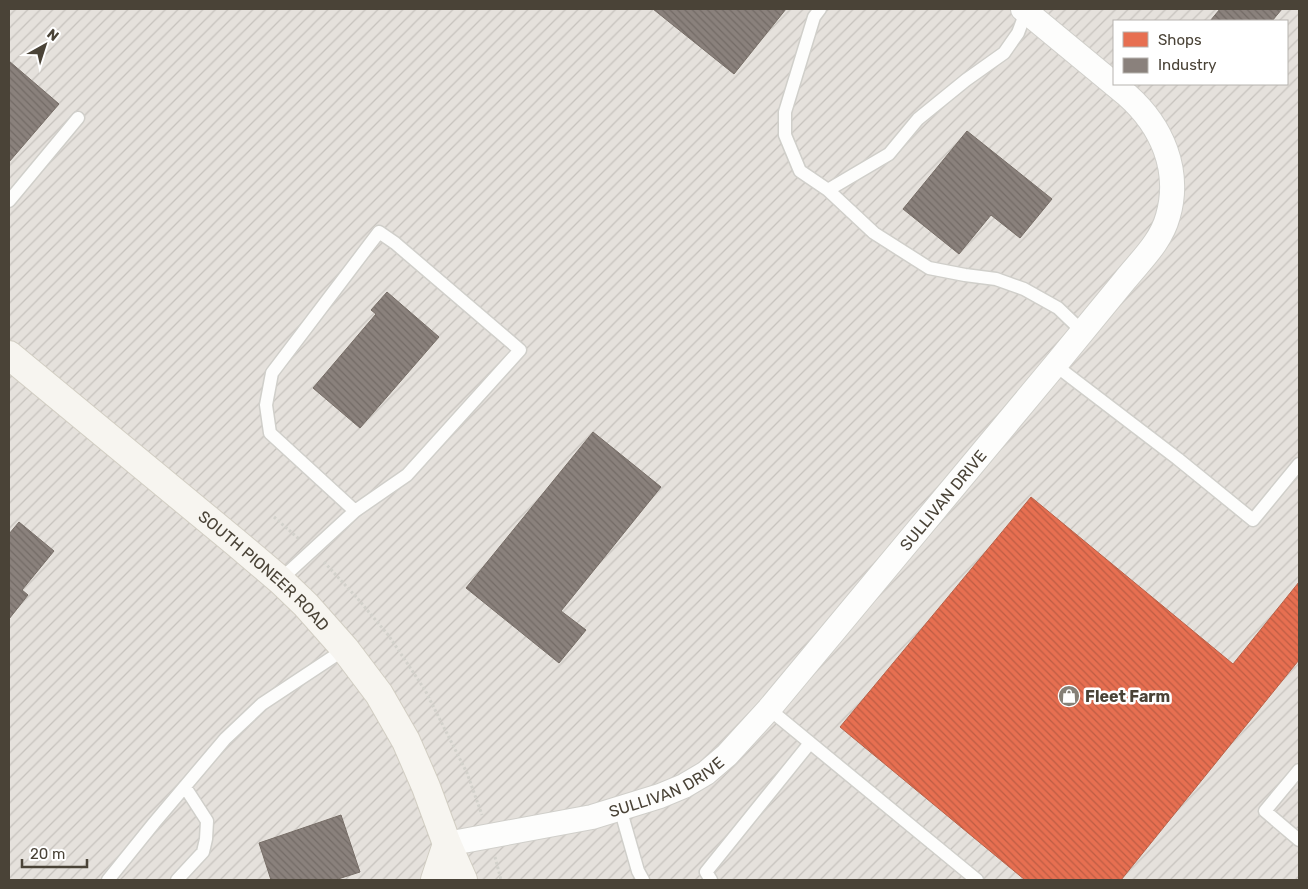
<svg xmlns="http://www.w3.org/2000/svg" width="1308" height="889" font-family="Rubik,sans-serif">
<defs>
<pattern id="industrial-furrows" width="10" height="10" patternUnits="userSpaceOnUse" patternTransform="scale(1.25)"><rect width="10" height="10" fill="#e5e1dc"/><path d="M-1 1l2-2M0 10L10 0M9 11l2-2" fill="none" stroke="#c6c2bd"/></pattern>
<pattern id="shops-back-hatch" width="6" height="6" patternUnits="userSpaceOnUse" patternTransform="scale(1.25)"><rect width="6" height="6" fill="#e76f51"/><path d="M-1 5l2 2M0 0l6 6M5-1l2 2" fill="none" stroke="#bd5d44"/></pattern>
<pattern id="industry-back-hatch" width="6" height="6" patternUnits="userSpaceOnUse" patternTransform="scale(1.25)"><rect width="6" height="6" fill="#8a817c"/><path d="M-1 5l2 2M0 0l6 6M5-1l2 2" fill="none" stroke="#736b66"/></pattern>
</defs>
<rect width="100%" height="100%" fill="#f2f1ed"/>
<!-- industrial -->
<path fill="url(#industrial-furrows)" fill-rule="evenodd" d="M9,9H1299V880H9ZM1114,21H1287V84H1114Z"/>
<!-- shops -->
<path fill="url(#shops-back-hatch)" stroke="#b86249" d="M1031,497L1233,664L1299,582V660L1121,880H1025L840,727Z"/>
<!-- industry -->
<path fill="url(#industry-back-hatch)" stroke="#776e67" d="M653,9H786L734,74Z
M1220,9H1282L1272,21H1210Z
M9,61L59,104L9,162Z
M967,131L1052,199L1020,238L991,215L959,254L903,209Z
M387,292L439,337L360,428L313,388L376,314L371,310Z
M593,432L661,487L561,611L586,630L559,663L466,588Z
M19,522L54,551L22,590L28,595L9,619V534Z
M341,815L360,872L335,880H271L259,843Z"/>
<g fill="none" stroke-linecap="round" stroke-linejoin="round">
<!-- lane casing -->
<g stroke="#d0cfca" stroke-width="15">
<path id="lane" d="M820,9L814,17L785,112V135L800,171L828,190L874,233L929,268L965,275L996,279L1024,289L1058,308L1083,332
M828,190L889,154L918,119L966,80L1004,53L1018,33L1027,9
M9,201L78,118
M1055,365L1178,459L1253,520L1299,464
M280,580L355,511L407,475L520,350L395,243L379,232L272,373L266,405L270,433L355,511
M769,709L977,880
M1299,770L1265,811L1299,840
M620,808L638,871L643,880
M108,880L154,823L225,739L262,704L345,649
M177,880L203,852L206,839L207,821L185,787
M711,880L706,872L810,743"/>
</g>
<!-- street casing -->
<g stroke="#d0cfca" stroke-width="26">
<g id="street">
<path id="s1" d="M447,844L592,817L660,796L684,786L706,773L727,755L769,709C865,594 960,479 1056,364C1079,336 1102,308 1125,280C1141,260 1161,242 1168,216C1181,170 1162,126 1127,95L1023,9"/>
</g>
</g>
<!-- secondary casing -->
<g stroke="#d2cec3" stroke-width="30">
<g id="secondary">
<path id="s2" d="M9,355L234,541L280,580L306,605L345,649L379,694L406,741L426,787L447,844L463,880"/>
<path d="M435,880L447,844"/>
</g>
</g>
<!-- path -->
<path stroke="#d2d1cb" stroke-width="3" stroke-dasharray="2.5 2.5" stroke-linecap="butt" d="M274,517L299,539
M324,562L358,599L389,636L425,690L467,773L482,815
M495,857L501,880"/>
<!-- lane -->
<use href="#lane" stroke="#fdfdfc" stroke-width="12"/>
<!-- street -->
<use href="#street" stroke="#fdfdfc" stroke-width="24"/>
<!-- secondary -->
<use href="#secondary" stroke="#f7f5f0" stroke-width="28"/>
</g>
<!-- icons -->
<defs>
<g id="shop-disc" transform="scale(1.125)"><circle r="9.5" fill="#858077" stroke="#fff"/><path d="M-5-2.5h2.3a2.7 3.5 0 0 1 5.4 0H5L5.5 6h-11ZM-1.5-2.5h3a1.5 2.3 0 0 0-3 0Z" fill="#fff"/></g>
</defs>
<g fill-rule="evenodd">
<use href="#shop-disc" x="1069" y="696"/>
</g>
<g text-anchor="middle" stroke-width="5" stroke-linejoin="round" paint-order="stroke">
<!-- street labels -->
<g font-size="16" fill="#4a4337" stroke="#fff">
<text dy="6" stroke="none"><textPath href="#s1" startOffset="632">SULLIVAN DRIVE</textPath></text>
<text dy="6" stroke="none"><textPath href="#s2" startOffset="334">SOUTH PIONEER ROAD</textPath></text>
<text dy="6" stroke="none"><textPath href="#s1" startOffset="228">SULLIVAN DRIVE</textPath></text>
</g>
<!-- poi labels -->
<g font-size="16" font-weight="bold" fill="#4a4337" stroke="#fff" text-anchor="start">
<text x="1085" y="702">Fleet Farm</text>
</g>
</g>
<!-- border -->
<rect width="1308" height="889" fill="none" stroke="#4a4337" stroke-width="20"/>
<!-- legend -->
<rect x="1113" y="20" width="175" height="65" fill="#ffffff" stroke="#b7b4af"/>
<rect x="1123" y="32" width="25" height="15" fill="#e76f51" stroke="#b7b4af"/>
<text x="1158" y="45" font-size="15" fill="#4a4337">Shops</text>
<rect x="1123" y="58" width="25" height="15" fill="#8a817c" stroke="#b7b4af"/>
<text x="1158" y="70" font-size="15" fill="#4a4337">Industry</text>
<!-- north arrow -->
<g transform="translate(45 45) rotate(39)" stroke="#ffffff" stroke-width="4" paint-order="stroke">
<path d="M0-4L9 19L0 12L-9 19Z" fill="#4a4337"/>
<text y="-8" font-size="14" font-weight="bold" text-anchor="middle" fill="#4a4337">N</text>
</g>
<!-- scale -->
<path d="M22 859v8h65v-8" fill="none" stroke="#4a4337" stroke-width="2.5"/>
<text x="30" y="859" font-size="15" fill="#4a4337" stroke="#ffffff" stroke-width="4" paint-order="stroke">20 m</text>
</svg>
